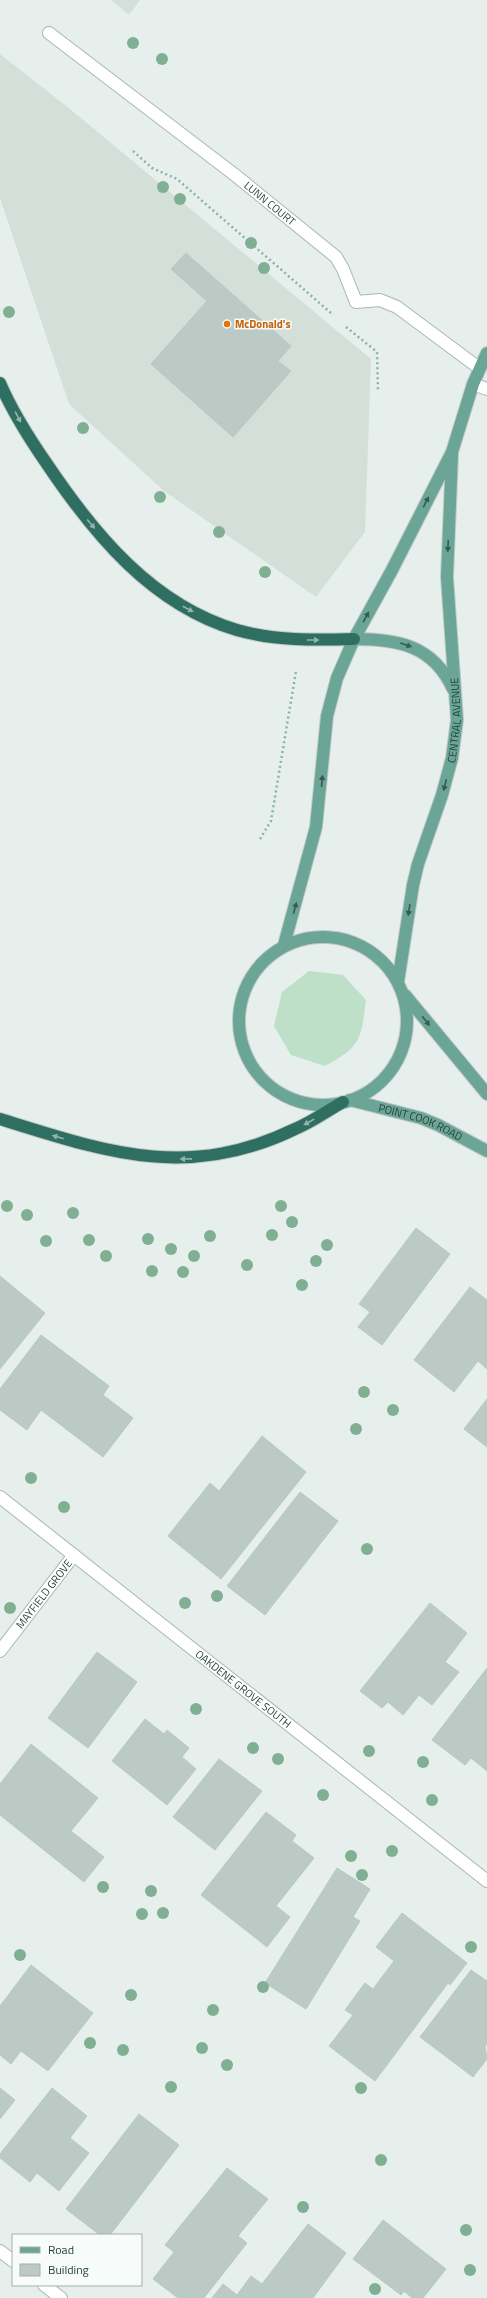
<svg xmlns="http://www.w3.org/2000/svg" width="487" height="2298" font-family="'Titillium Web',sans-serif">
<rect width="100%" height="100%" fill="#e6efeb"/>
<!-- built -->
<path fill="#d4dfda" d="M111,0H140L129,15Z
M0,54L70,109L371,359L365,532L316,597L164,491L69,404L0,198Z"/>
<!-- garden -->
<path fill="#bfe0c8" d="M309,971L343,975L366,1000C361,1039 361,1047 325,1066L291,1055L274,1026L282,992Z"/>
<!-- building -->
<path fill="#bbcac4" stroke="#b8c9c2" d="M186,253L291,346L278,361L291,371L233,437L151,364L207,301L171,269Z
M416,1228L450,1254L382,1345L358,1327L370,1312L359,1304Z
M0,1276L45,1313L0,1369Z
M470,1287L487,1300V1369L478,1361L454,1392L414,1360Z
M41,1335L109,1386L103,1395L133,1418L103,1457L41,1410L27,1430L0,1410V1389Z
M487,1399V1447L464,1429Z
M262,1436L306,1472L221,1579L168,1536L210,1483L219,1491Z
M300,1492L338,1521L265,1615L227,1586Z
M430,1603L467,1633L445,1662L459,1672L432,1705L419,1695L403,1715L388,1702L382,1708L360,1691Z
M97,1652L137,1682L88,1748L48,1718Z
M487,1668V1771L471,1758L465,1765L432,1740Z
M145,1719L164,1734L167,1730L189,1748L182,1757L196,1769L167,1805L112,1761Z
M31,1744L98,1798L71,1831L104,1857L84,1882L0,1815V1784Z
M219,1759L262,1791L215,1850L173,1817Z
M266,1812L296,1835L292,1841L314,1858L276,1906L290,1917L267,1947L201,1895Z
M337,1868L370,1889L353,1917L360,1921L306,2009L265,1983Z
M402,1913L467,1963L450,1985L448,1983L375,2081L329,2046L353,2015L345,2010L365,1983L373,1989L394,1961L376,1947Z
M31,1965L93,2013L48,2071L21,2051L11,2064L0,2055V2006Z
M471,1970L487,1981V2044L485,2046L487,2059L473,2077L420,2037Z
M0,2088L15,2100L0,2119Z
M52,2088L87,2116L70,2138L89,2153L59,2191L37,2173L30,2182L0,2158V2154Z
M139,2114L179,2145L110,2235H100L66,2209Z
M227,2168L268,2199L238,2236L247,2243L204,2298H178L153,2279L174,2252L165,2245Z
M383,2220L446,2269L423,2298H412L404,2291L401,2295L353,2259Z
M308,2224L346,2253L313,2298H212L223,2284L237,2295L251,2276L262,2284Z"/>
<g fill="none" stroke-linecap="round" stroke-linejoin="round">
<!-- minor casing -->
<g stroke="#a8b8b2" stroke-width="14">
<g id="minor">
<path id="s1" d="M49,33L235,175L336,257L343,269L356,302L380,300L397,307L479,368"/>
<path d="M473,384L487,389"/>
<path id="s2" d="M0,1497L487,1881"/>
<path id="s3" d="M0,1651L74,1555"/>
<path d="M0,2251L13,2261"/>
<path d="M44,2285L61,2298"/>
</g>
</g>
<!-- major casing -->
<g stroke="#c2cac8" stroke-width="14">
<g id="major">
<path d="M354,639C397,639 433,645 453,689"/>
<circle cx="323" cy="1021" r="84"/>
<path d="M284,945L316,827L327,716L337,678L354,639L392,570L452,452L473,384L487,353"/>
<path id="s4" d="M398,982L413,885L418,864L442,795L452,758L457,720L447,577L452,455"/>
<path d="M405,995L487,1094"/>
<path id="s5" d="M350,1100L421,1118L438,1125L487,1151"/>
</g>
</g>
<!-- highway casing -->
<g stroke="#c2cac8" stroke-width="14">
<path id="highway" d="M0,383C12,411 29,438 47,464C94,534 152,605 237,630C275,641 315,640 354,639
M0,1119C106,1152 188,1181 295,1129C312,1122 327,1111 343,1102"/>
</g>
<!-- path -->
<path stroke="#86b3a5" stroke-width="2.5" stroke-dasharray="2 3" stroke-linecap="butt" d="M133,151L152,168L177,179L331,313
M346,327L377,352L378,392
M260,839L271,821L296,671"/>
<!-- minor -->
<use href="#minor" stroke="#fff" stroke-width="12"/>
<!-- major -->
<use href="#major" stroke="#6aa596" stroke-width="12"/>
<!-- highway -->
<use href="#highway" stroke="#2f6f62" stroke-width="12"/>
</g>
<!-- trees -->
<g fill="#80af93">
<circle cx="133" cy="43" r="6"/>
<circle cx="162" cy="59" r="6"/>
<circle cx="163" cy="187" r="6"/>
<circle cx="180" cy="199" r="6"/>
<circle cx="251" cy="243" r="6"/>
<circle cx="264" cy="268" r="6"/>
<circle cx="9" cy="312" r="6"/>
<circle cx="83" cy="428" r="6"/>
<circle cx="160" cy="497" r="6"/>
<circle cx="219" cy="532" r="6"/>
<circle cx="265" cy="572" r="6"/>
<circle cx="7" cy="1206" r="6"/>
<circle cx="281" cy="1206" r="6"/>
<circle cx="73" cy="1213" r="6"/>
<circle cx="27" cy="1215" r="6"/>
<circle cx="292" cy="1222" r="6"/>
<circle cx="272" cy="1235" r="6"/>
<circle cx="210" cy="1236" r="6"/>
<circle cx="148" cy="1239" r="6"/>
<circle cx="89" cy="1240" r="6"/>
<circle cx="46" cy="1241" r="6"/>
<circle cx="327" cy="1245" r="6"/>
<circle cx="171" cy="1249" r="6"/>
<circle cx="106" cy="1256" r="6"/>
<circle cx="194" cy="1256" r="6"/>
<circle cx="316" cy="1261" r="6"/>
<circle cx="247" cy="1265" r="6"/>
<circle cx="152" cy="1271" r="6"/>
<circle cx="183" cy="1272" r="6"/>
<circle cx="302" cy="1285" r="6"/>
<circle cx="364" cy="1392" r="6"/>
<circle cx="393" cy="1410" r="6"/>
<circle cx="356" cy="1429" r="6"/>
<circle cx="31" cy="1478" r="6"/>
<circle cx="64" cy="1507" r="6"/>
<circle cx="367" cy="1549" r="6"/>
<circle cx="217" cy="1596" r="6"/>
<circle cx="185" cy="1603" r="6"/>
<circle cx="10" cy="1608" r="6"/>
<circle cx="196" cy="1709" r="6"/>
<circle cx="253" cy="1748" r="6"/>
<circle cx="369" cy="1751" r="6"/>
<circle cx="278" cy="1759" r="6"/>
<circle cx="423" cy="1762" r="6"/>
<circle cx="323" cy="1795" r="6"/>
<circle cx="432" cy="1800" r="6"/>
<circle cx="392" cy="1851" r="6"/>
<circle cx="351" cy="1856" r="6"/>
<circle cx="362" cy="1875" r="6"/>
<circle cx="103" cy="1887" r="6"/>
<circle cx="151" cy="1891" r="6"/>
<circle cx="163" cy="1913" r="6"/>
<circle cx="142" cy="1914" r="6"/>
<circle cx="471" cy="1947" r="6"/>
<circle cx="20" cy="1955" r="6"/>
<circle cx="263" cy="1987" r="6"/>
<circle cx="131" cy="1995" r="6"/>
<circle cx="213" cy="2010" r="6"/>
<circle cx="90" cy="2043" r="6"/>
<circle cx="202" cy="2048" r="6"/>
<circle cx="123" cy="2050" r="6"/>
<circle cx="227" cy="2065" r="6"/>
<circle cx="171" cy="2087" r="6"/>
<circle cx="361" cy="2088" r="6"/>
<circle cx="381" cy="2160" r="6"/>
<circle cx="303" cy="2207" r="6"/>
<circle cx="466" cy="2230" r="6"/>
<circle cx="470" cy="2270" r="6"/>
<circle cx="375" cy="2289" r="6"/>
</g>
<!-- one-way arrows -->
<defs><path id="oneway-solid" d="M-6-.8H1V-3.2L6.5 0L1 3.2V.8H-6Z"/></defs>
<g fill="#93b5ae">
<use href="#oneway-solid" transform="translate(18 417) rotate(62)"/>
<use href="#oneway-solid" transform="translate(91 524) rotate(50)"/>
<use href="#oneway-solid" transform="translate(188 609) rotate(28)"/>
<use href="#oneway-solid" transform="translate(313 640)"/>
<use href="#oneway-solid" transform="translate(309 1122) rotate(151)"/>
<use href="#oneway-solid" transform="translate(58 1137) rotate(-164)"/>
<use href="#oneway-solid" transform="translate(186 1159) rotate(179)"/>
</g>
<g fill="#365b51">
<use href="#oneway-solid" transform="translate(426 502) rotate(-63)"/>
<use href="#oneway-solid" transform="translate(448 546) rotate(93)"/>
<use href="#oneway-solid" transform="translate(366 617) rotate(-61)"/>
<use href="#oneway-solid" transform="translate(406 645) rotate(19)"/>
<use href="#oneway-solid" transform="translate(322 781) rotate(-85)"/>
<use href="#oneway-solid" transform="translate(445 785) rotate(104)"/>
<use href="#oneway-solid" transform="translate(295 908) rotate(-75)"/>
<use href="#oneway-solid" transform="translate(409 910) rotate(99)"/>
<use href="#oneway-solid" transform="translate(426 1021) rotate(51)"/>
</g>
<!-- markers -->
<circle fill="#e8710a" stroke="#f7fbf9" stroke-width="1.5" cx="227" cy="324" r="4"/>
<g text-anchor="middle" stroke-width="3" stroke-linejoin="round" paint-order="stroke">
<!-- street labels -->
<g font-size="11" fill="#24423a" stroke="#f7fbf9">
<text dy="4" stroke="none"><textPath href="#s1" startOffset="279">LUNN COURT</textPath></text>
<text dy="4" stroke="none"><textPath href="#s4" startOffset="269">CENTRAL AVENUE</textPath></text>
<text dy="4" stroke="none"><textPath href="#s5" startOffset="74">POINT COOK ROAD</textPath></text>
<text dy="4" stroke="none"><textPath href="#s3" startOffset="72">MAYFIELD GROVE</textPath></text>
<text dy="4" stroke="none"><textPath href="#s2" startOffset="310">OAKDENE GROVE SOUTH</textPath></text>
</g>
<!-- food labels -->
<g font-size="11" font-weight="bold" fill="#c56008" stroke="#f7fbf9" text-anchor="start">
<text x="235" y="328">McDonald's</text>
</g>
</g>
<!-- legend -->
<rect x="12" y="2234" width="130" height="52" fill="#f7fbf9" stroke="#a3b1ad"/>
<rect x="20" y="2247" width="20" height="6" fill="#6aa596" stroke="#a3b1ad"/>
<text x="48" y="2254" font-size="12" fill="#24423a">Road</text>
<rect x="20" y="2264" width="20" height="12" fill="#bbcac4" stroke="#a3b1ad"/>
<text x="48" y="2274" font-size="12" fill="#24423a">Building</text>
</svg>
